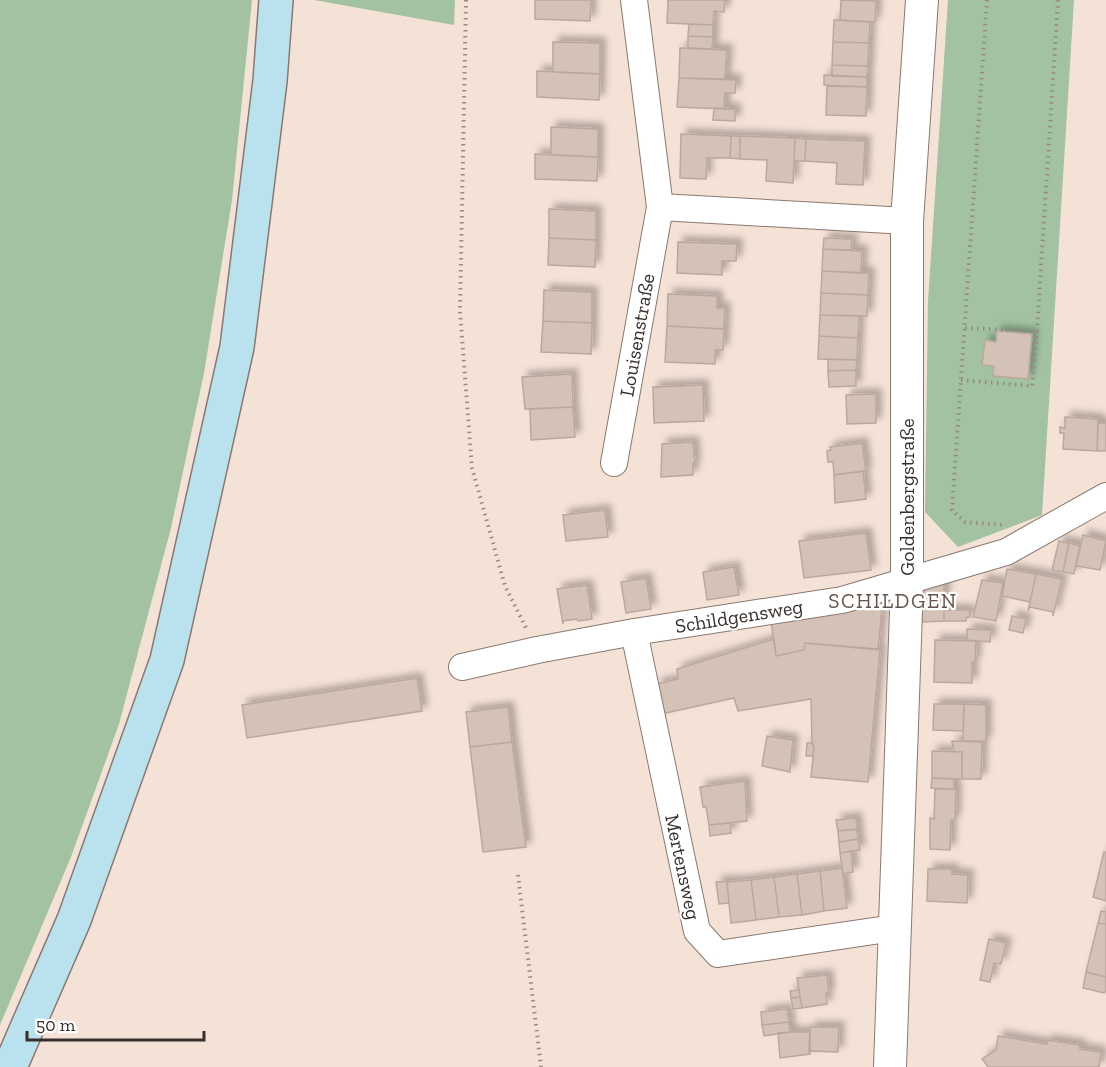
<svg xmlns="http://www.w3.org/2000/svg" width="1106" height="1067" font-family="'Zilla Slab',serif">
<defs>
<filter id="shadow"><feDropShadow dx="5.5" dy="-5.5" stdDeviation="3" flood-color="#0004"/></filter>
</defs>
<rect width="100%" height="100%" fill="#f5e2d7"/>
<!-- green -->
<path fill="#a2c2a2" d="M0,0H252L232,200L204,373L171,528L119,724L71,857L0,1025Z
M314,0H455L454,25Z
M948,0H1074L1042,515L958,547L925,512L928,301Z"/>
<!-- building -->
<path fill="#d5c2b7" stroke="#baa89d" stroke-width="1.5" filter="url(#shadow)" d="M535,0H591L590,21L535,19Z
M668,0H725L724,12L714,11L713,25L667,23Z
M841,0L876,1L875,22L840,20Z
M834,20L870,22L869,43L833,42Z
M689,24L713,25V37L688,36Z
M688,36L713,37L712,49L688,48Z
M553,42L600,43V74L553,72Z
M833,42L869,43L868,66L832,65Z
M680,48L727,50L725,79L679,78Z
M832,65L868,66L867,77L832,76Z
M537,71L600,74L599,100L537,97Z
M824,75L867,77V87L824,85Z
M679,78L736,80L735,93H725L724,109L677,107Z
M827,86L867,87L866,116L826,115Z
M714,108L735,109V121L713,120Z
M551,127L598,129V157L551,155Z
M681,134L731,136L730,158H707L706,179L680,178Z
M731,136H740V159L730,158Z
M740,136L795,138L793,183L766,181L767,160L740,159Z
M795,138L806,139L805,161H794Z
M806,139L865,141L863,185L836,184L837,163L805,161Z
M535,154L598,157L597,181L535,179Z
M549,209L596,211V240L549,238Z
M549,238L596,240L595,267L548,265Z
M824,238L852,239L851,250L823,249Z
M678,242L737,244L736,261H722V275L677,273Z
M823,249L862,251L861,273L822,271Z
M822,271L869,273L868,295L821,293Z
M544,290L592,292V323L543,321Z
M821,293L868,295L867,316L820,315Z
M668,294L717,296V308H725L724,329L667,326Z
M820,315L859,316L858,338L819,336Z
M543,321L592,323L591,354L541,352Z
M667,326L724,329L723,350H715V364L665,362Z
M997,331L1032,334L1028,379L993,376L994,366L982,365L985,340L996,342Z
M819,336L858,338L857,360L818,359Z
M828,359L857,360L856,370L828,371Z
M856,370V386L829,387L828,371Z
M572,374L573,407L525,409L522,377Z
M703,385L704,421L654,423L653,387Z
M876,394V423L847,424L846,395Z
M573,407L575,437L531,440L530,409Z
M1065,417L1098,419L1097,451L1063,449L1064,433H1060V427L1065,428Z
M1098,423H1106V451H1097Z
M693,442L695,463H693V475L661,477L662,444Z
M862,443L866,471L834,475L833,462H828L827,451L831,450L830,447Z
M863,471L866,499L835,503L834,475Z
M605,510L608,537L566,541L563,515Z
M866,533L871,570L804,578L799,541Z
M1083,535L1106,541L1100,570L1076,566Z
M1059,541L1069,543L1063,572L1052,570Z
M1069,543L1080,546L1074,574L1063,572Z
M734,567L739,595L707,600L703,572Z
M1007,569L1036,574L1030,602L1002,596Z
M1036,574L1062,579L1053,616V612L1030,607L1028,611Z
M646,578L651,609L626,613L621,582Z
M982,580L1003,583L996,621L973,617Z
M944,583V621L922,622L920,584Z
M587,585L592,619L578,621L577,619L563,621V624L557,589Z
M861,608L882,609L878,649L805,643L804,650L776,656L771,622Z
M944,610H966L970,611V617H967L966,621H944Z
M1012,616L1026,619L1023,633L1009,630Z
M967,629L991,630L990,642L967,640Z
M774,639L776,656L804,650L805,643L880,650L868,782L811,777L814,747L812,741L811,699L738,711L734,698L661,714L656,684L678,679L677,669Z
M935,640L976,641L975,662H972V683L934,682Z
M417,678L422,711L247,738L242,705Z
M934,704H964L963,731L933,730Z
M964,704L986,705V741H963Z
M508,707L512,742L470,747L466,712Z
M767,736L793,740L790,772L762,766Z
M952,741L982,742L981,779H962V752H954Z
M512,742L526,847L483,852L470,747Z
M807,743H812L814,747L813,756H806Z
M932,751L962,752V779L932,778Z
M932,778L954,779V789L931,788Z
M745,781L747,821L709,825L706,807H703L700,787Z
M935,789H956L955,820H951L950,850L930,849V818L934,819Z
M856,818L857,829L838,831L836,820Z
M730,823L731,833L710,836L709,825Z
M857,829L858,839L839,842L838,831Z
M858,839L860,850L840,853L839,842Z
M851,851L853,872L843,874L840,853Z
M1104,852H1106V901L1093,897Z
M842,868L847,908L824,911L820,871Z
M928,869H952V874L968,875L967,903L927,901Z
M820,871L824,911L802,915L797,874Z
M797,874L802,915L779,917L774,877Z
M774,877L779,917L756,920L751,880Z
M751,880L756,920L731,923L727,882Z
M727,881L729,903L719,904L716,882Z
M1101,911L1106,912V924L1098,923Z
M1098,923L1106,924V977L1086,972Z
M989,939L1006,943L1001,964L994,963L990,982L980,980Z
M1086,972L1106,977V991L1104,993L1083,988Z
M827,975L829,992L826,993L827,1004L802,1008L797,978Z
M799,990L800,997L791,998L790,991Z
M800,997L802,1008L793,1009L791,998Z
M787,1009L789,1022L762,1025L761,1012Z
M789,1022L790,1032L764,1036L762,1025Z
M810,1027H839L838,1052L809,1051Z
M790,1032H810V1054L780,1058L778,1033Z
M998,1036L1047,1044V1040L1080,1045V1049L1101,1052L1099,1067H988L982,1059L996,1050Z"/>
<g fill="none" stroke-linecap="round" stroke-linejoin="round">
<!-- minor casing -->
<g stroke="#8a7970" stroke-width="28">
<path id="minor" d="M660,207L907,221
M614,463L660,207L634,0
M634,632L697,931L718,954L894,928
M462,667L537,650L634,632L842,600L1006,552L1106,496"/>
</g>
<!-- tertiary casing -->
<g stroke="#8a7970" stroke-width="34">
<path id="tertiary" d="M890,1067L907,582V221L922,0"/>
</g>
<!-- secondary casing -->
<g stroke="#8a7970" stroke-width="36">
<path id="secondary" d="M10,1067L74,920L167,660L237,347L270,81L276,0"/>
</g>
<!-- path -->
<path stroke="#988a83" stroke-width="4" stroke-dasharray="1.5 4.5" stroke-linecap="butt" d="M466,0L460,311L472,468L505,586L526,628
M987,0L952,510L965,522L1005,525
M965,328L1037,331L1058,0
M961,380L1032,386L1037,331
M518,875L541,1067"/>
<!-- minor -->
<use href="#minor" stroke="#fff" stroke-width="26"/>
<!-- tertiary -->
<use href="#tertiary" stroke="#fff" stroke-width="32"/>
<!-- secondary -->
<use href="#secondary" stroke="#b9e2ee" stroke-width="33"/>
</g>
<g text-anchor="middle" stroke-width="4.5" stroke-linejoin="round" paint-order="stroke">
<!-- street labels -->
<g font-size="20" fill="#372f2b" stroke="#fff">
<text transform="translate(637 335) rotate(-80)" y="7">Louisenstraße</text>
<text transform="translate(907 497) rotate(-90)" y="7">Goldenbergstraße</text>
<text transform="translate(739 616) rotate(-9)" y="7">Schildgensweg</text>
<text transform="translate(683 867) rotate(78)" y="7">Mertensweg</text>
</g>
<!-- neighbourhood labels -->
<g font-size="21" letter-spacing="1.5" fill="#63534a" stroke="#fff">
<text x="893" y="608">SCHILDGEN</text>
</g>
</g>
<!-- scale -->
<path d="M27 1031v9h177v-9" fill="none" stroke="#372f2b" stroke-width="3"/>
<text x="36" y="1031" font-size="18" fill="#372f2b" stroke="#ffffff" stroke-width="4.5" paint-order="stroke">50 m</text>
</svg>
